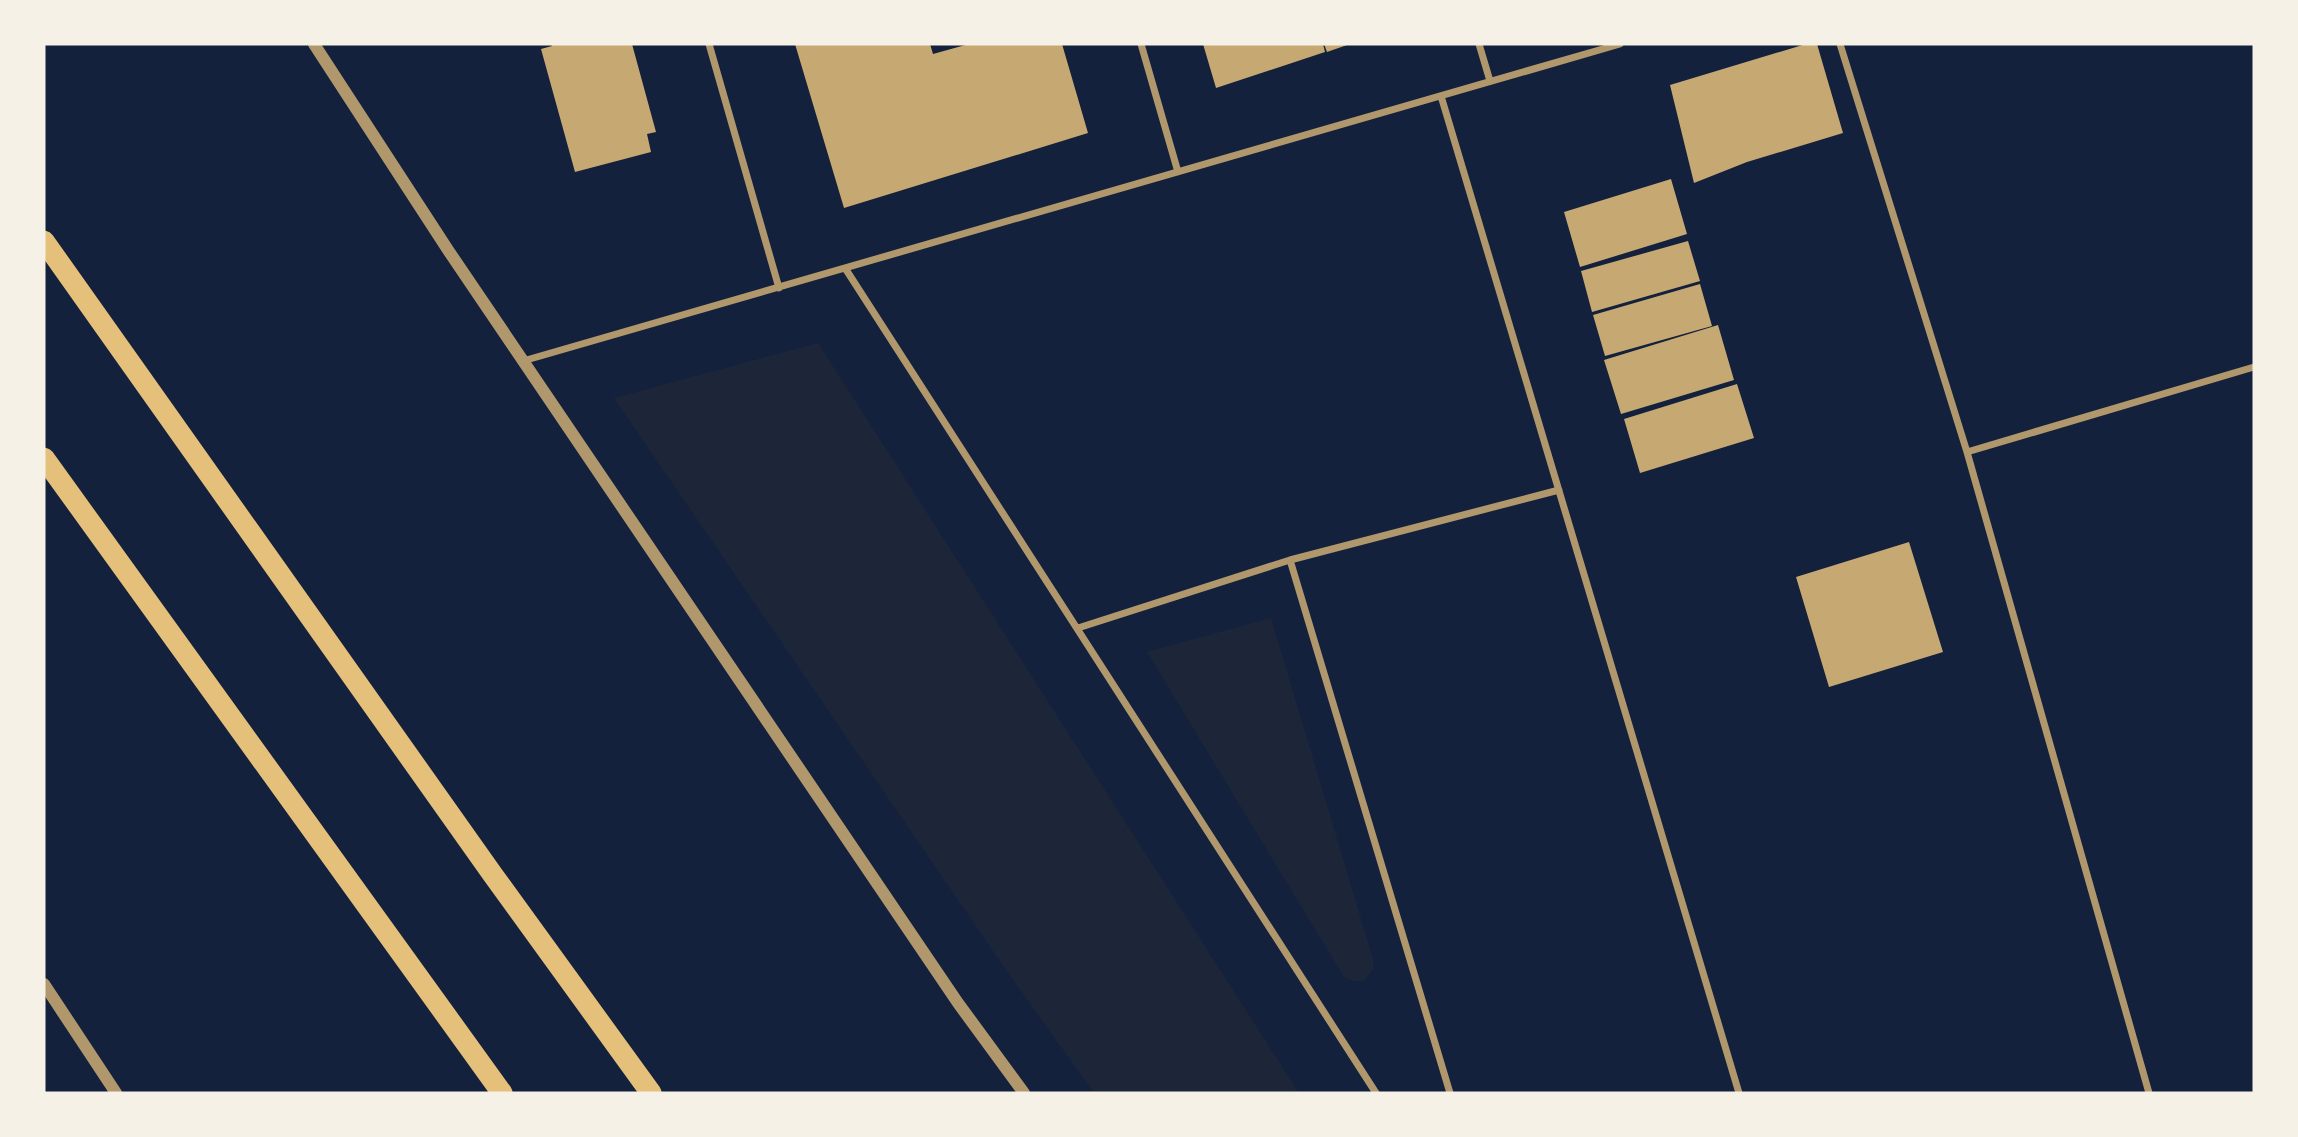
<svg xmlns="http://www.w3.org/2000/svg" width="2298" height="1137" font-family="'DejaVu Sans',sans-serif">
<rect width="100%" height="100%" fill="#14213d"/>
<!-- green -->
<path fill="#1d2539" d="M818,343L1299,1093H1094L1006,970L614,398Z
M1271,618L1373,959V969L1364,981H1355L1344,977L1147,652Z"/>
<!-- building -->
<path fill="#c6a872" d="M551,44H632L656,132L647,134L651,152L575,172L541,49L552,46Z
M795,44H930L933,54L969,44H1062L1088,133L844,208Z
M1203,44H1323L1325,52L1216,88Z
M1324,44H1350L1327,52Z
M1806,44H1817L1843,133L1747,162L1694,183L1670,85Z
M1671,179L1687,234L1580,267L1564,212Z
M1688,241L1700,281L1592,312L1581,271Z
M1700,284L1712,326L1605,356L1593,315Z
M1718,325L1734,380L1621,414L1604,360Z
M1737,384L1754,438L1640,473L1624,419Z
M1909,542L1943,652L1829,687L1796,577Z"/>
<g fill="none" stroke-linecap="round" stroke-linejoin="round">
<!-- minor -->
<path stroke="#b1986c" stroke-width="7" d="M709,44L779,288
M1141,44L1178,172
M1479,44L1490,81
M1840,44L1967,452L2149,1093
M1441,96L1739,1093
M845,268L1376,1093
M523,361L1620,44
M1967,452L2254,367
M1290,560L1450,1093
M1078,628L1290,560L1559,490"/>
<!-- tertiary -->
<path stroke="#b1986c" stroke-width="12" d="M314,44L448,250L958,1003L1024,1093
M44,984L116,1093"/>
<!-- motorway -->
<path stroke="#e5c07b" stroke-width="21" d="M44,241L493,875L651,1093
M44,458L502,1093"/>
</g>
<!-- border -->
<rect width="2298" height="1137" fill="none" stroke="#f6f1e7" stroke-width="91"/>
</svg>
